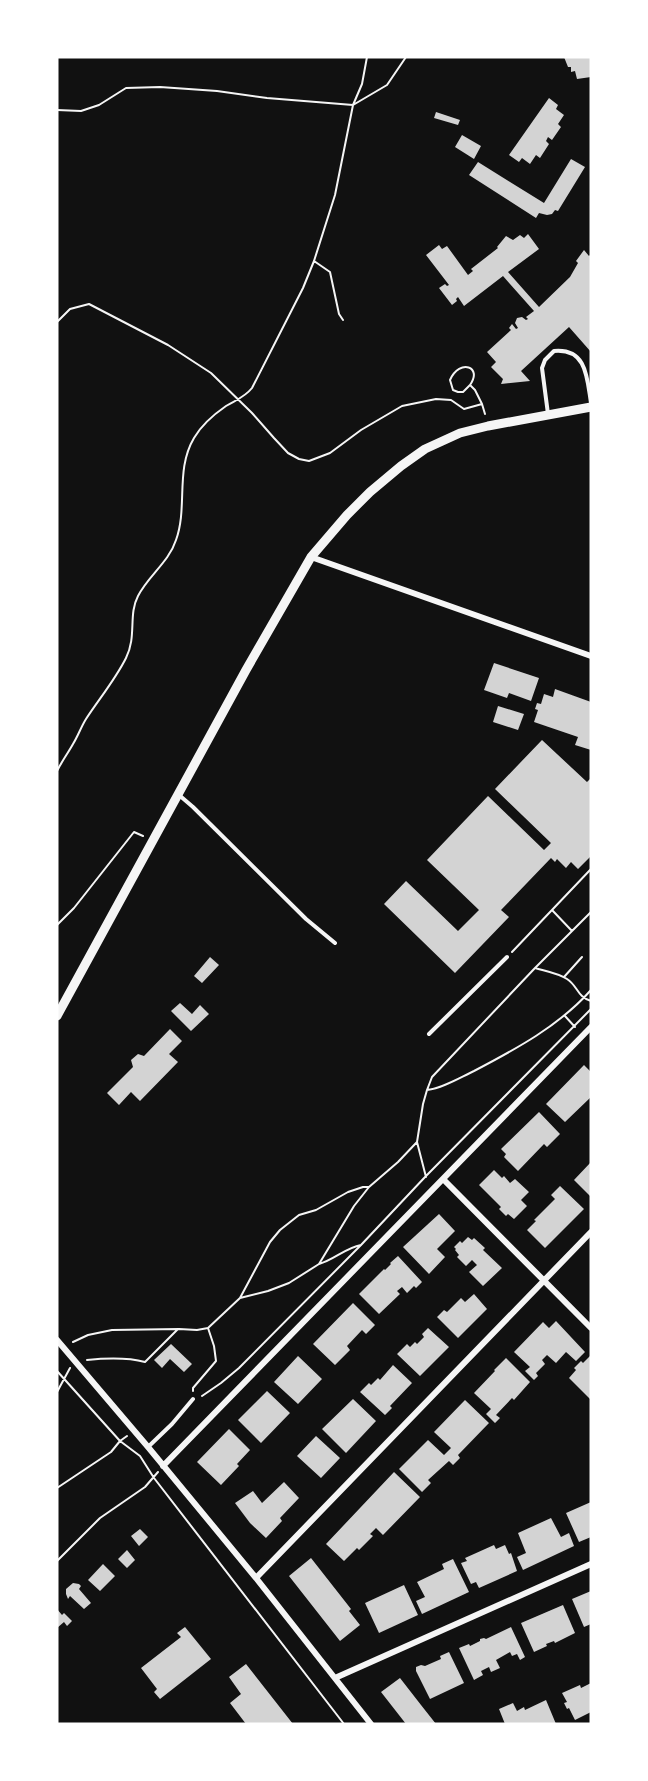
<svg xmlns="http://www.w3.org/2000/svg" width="648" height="1781" font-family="Rubik,sans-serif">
<rect width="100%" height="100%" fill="#111"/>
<!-- building -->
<path fill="#d3d3d3" d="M564,57H591V77L577,79L575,71L571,72V67H568Z
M549,98L558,105L556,109L564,115L558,124L561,127L552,140L548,137L546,141L549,144L540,158L536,155L530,164L522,158L519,162L509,155Z
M436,112L460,120L458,125L434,118Z
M462,135L481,146L474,159L455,147Z
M571,159L585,167L558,211L555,210L552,214L547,215L539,213L536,218L469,175L478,162L544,203Z
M528,234L539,249L508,272L539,307L570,277L578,263L576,261L584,250L589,256L591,254V352L569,327L521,371L530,381L501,384L503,379L491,367L496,362L487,352L511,330L509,328L512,324L516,329L518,328L515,323L517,318L522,317L526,320L528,319L526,317L534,311L503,276L464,306L458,297L456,299L457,301L452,305L439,288L445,284L447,286L449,285L426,255L439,245L442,249L447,246L468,275L473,271L471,269L498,248L497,247L506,236L513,240L520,235L524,238Z
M494,663L539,678L531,701L509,693L507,698L484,690Z
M555,689L591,702V750L575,745L578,737L534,722L538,710L535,709L537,703L541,704L544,694L553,697Z
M498,706L524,714L518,730L493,722Z
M542,740L587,782L591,778V856L578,869L571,862L566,868L557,859L555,862L551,858L501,910L509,917L455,973L384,904L406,881L458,931L479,910L427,860L488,796L544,850L551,843L495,789Z
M210,957L219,965L202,983L194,976Z
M180,1003L192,1014L200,1005L209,1014L191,1031L171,1011Z
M170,1029L182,1041L169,1054L178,1062L140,1101L131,1092L119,1105L107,1093L133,1067L131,1060L138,1054L144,1056Z
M584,1065L591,1072V1097L565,1122L546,1104Z
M539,1112L560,1134L547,1147L544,1144L518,1171L504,1157L506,1154L501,1149Z
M591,1162V1197L574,1180Z
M494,1170L502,1178L504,1176L510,1183L515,1179L529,1192L521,1200L527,1206L514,1219L508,1214L506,1216L499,1209L501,1207L479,1185Z
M560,1186L584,1209L545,1248L527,1230L536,1221L534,1220L555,1199L551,1195Z
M439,1214L455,1231L437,1249L445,1257L429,1274L403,1247Z
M468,1237L472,1240L474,1238L485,1248L483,1250L502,1268L483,1286L469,1272L477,1265L472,1260L466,1266L457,1257L459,1255L455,1250L456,1249L454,1247L460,1241L462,1243Z
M398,1256L422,1282L416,1288L414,1286L407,1293L402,1287L397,1291L400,1294L379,1314L359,1294L384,1269L385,1270L391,1264L390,1263Z
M474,1294L487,1309L458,1338L437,1317L444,1310L447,1312L461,1298L465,1302Z
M353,1303L375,1325L366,1334L362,1330L347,1346L350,1350L335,1365L313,1344Z
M556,1321L585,1352L576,1361L566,1352L556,1363L547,1355L542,1360L545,1364L536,1373L538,1376L534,1380L525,1371L530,1367L514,1352L543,1322L549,1328Z
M428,1328L449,1347L420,1376L397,1354L407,1344L410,1347L415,1342L417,1344L424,1337L422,1334Z
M171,1344L192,1364L184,1372L170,1359L162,1368L154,1360Z
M591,1355V1400L569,1378L576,1370L574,1368L581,1361L583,1363Z
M298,1356L322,1379L298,1404L274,1382Z
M506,1358L530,1382L514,1400L512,1398L496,1415L500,1418L495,1423L486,1414L491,1409L474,1393L495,1371L494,1370Z
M393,1365L412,1383L390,1406L392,1408L385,1415L360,1392L369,1383L371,1385L378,1378L380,1380Z
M267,1391L290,1413L261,1443L238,1420Z
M353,1399L376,1421L346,1453L322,1429Z
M465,1400L489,1423L458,1455L460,1458L453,1465L449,1461L428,1480L431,1483L422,1492L399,1469L428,1440L444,1455L451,1448L434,1432Z
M229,1429L250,1450L237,1464L239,1466L221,1485L197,1462Z
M316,1436L340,1458L321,1478L297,1456Z
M394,1472L420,1497L383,1535L376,1528L370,1534L373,1536L359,1550L357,1548L344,1561L326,1544Z
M284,1482L299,1498L280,1518L282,1521L266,1538L250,1523L235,1503L253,1491L262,1503Z
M591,1502V1537L579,1542L566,1513Z
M551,1518L561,1537L569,1533L574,1546L523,1570L517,1557L526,1553L518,1533Z
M140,1529L148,1537L139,1546L131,1536Z
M494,1545L496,1549L505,1545L509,1554L511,1553L517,1571L479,1588L476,1582L471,1584L461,1563L467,1561L465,1558Z
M127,1550L135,1560L127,1568L118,1559Z
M311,1558L351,1609L349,1611L360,1625L340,1641L289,1576Z
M453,1559L469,1592L422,1614L416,1601L425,1597L417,1582L444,1569L442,1564Z
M103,1564L115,1576L100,1591L88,1580Z
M73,1583L79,1584L81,1586L79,1589L91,1603L84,1609L70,1596L68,1599L66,1594V1589Z
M404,1585L418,1615L379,1633L365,1603Z
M591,1591V1624L584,1627L572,1599Z
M563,1605L575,1633L555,1643L554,1641L546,1644L547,1646L534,1652L521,1623Z
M57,1609L62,1615L64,1613L72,1621L67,1626L64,1622L57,1628Z
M185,1627L211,1659L160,1699L154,1692L157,1689L141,1668L181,1637L177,1633Z
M511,1627L525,1657L520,1660L517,1654L512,1656L510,1652L496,1660L500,1668L491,1672L489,1667L481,1671L483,1675L474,1680L459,1648L469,1644L470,1646L480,1641V1639L484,1638L486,1639Z
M449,1652L464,1683L430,1699L416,1671V1667L421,1665L425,1666L441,1659L440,1656Z
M246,1664L293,1724H246L230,1703L241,1694L229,1677Z
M400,1678L421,1705L436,1724H406L381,1692Z
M591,1683V1712L575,1720L569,1708L567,1709L564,1703L567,1702L562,1693L580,1685L581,1688Z
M546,1700L556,1724H505L499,1709L513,1703L517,1711L524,1707L525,1710Z"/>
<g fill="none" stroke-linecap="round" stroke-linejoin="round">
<!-- path -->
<path stroke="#f5f5f5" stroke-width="2" d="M57,110L81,111L99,105L126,88L160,87L217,91L267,98L353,105L387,85L406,57
M314,261L330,272L339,314L343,320
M57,322L70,309L89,304L168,345L211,373L252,413L274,438L288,453L299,459L309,461L330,453L361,430L402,406L436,399L451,400L464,409L482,404L485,414
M470,385C483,367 460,358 450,380L453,390L458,392H463L470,385L475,390L482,404
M57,771C62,761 68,753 73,744C78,736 81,727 86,719C99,699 115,680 126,658C137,636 128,615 138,596C148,576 169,562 176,540C188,507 175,470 194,438C202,424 213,415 226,406C236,400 245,397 252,388L303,288L314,261L335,195L353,105L362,84L367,57
M552,910L572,931
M57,925L74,908L134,832L143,836
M512,952L591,869
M535,968C545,971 558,973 567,979C578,986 577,997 591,1001
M564,977L582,957
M565,1016L575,1027
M427,1090C443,1088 459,1078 474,1071C516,1049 559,1026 591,990
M417,1142L426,1177
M319,1264C334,1260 345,1248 361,1245
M240,1298L268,1291L289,1283L319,1264L354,1206L369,1187
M73,1342L88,1335L112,1330L179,1329L197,1330L208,1328L240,1298L270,1242L280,1230L299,1215L316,1210L348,1192L363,1187H369L398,1162L417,1142L423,1104L427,1090L432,1077L535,968L591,912
M87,1360C107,1358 126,1357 145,1362L178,1329
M57,1371L120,1441L140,1456L154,1478L344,1724
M193,1391V1388L216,1361L214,1346L208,1328
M57,1392L70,1368
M202,1396L221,1383L239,1368L361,1245L426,1176L591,1009
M57,1488L111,1452L120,1441L127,1436
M57,1561L100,1518L145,1487L158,1472"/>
<!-- service -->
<path stroke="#f5f5f5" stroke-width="4" d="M548,414L542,368L545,360L554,351C587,348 587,378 591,403
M179,795L193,807L306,919L335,943
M429,1034L507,957
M148,1447L172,1424L193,1399"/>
<!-- minor -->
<path stroke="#f5f5f5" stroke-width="6" d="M311,557L591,656
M443,1179L591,1328
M57,1340L148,1447L256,1578L371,1724
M163,1466L591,1027
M256,1578L591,1232
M335,1678L591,1564"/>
<!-- tertiary -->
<path stroke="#f5f5f5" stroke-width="9" d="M57,1016L246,670L311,557L347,515L370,492L401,466L425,449L460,433L488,426L591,407"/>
</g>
<!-- border -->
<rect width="648" height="1781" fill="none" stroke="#ffffff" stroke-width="117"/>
</svg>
